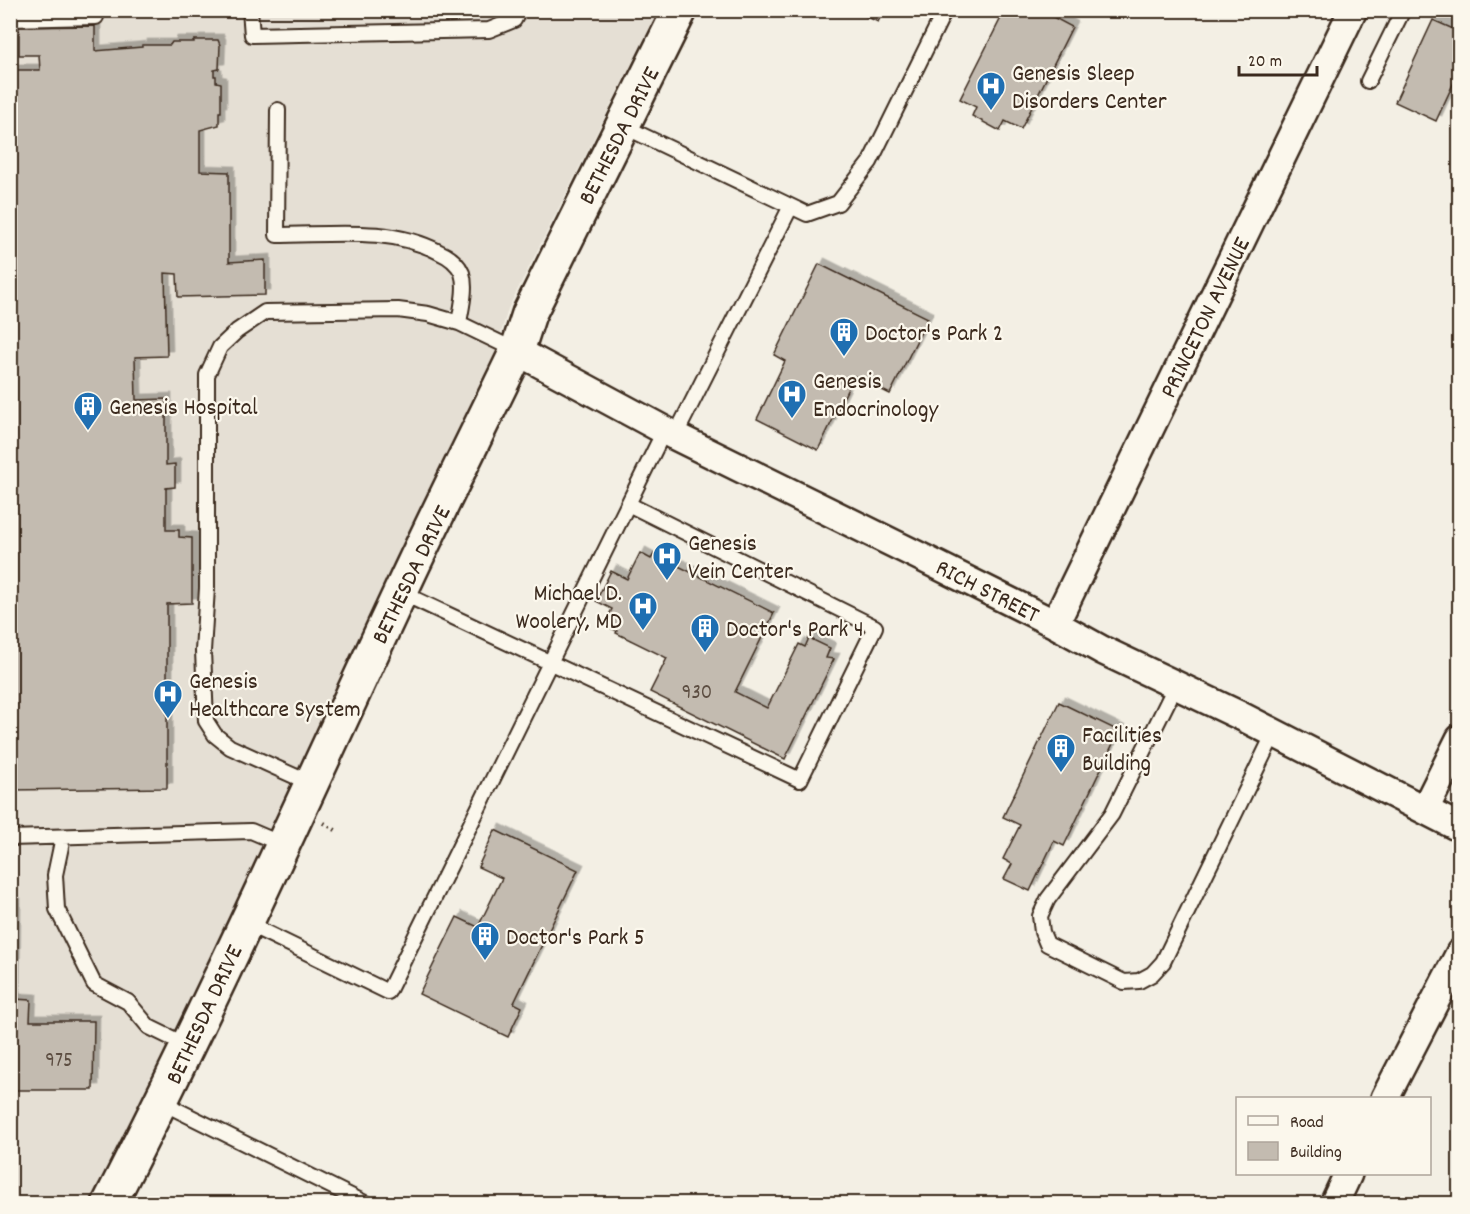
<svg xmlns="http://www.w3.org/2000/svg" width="1470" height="1214" font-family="Dekko,sans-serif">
<defs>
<filter id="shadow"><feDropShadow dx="5.5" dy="-5.5" stdDeviation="0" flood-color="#0004"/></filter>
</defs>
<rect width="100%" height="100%" fill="#f3efe4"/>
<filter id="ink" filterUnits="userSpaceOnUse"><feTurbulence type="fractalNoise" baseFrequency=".0167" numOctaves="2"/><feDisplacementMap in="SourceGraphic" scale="12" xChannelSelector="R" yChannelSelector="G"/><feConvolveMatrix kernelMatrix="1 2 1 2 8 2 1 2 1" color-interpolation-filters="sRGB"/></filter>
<g filter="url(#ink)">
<!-- built -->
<path fill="#e5dfd4" d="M10,11H658L508,309L489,374L162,1064L93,1203H11Z"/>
<!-- building -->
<path fill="#c3bbb0" stroke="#3b2a1e" stroke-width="1.5" filter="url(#shadow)" d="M853,10H884L878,22Z
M1005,10H1040L1072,27L1021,129L1005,121L1000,131L972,116L976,107L960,99Z
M1433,20L1460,32V69L1436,121L1395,102Z
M95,26V51L142,47V45H170L172,42H194V40H218L220,45L219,69L214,70V76H216V82L221,83V112H219V125L200,130V171L229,172V262L265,260V295L178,297L177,274L165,273L167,356L135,357L136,400L166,399V465L175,464V487L166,488V530H179V537L192,538V603L167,604V788L10,790V70H40L39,55H19V27Z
M819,264L928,318L890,394L854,376L818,450L757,419L785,361L774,355Z
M640,553L651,559L654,554L774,613L735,692L767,708L799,644L805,647L809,638L830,648L826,658L834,659L785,759L650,692L667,658L616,633L617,631L604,625L612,609L596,601L611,571L627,579Z
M1059,702L1119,731L1064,846L1054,841L1030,891L1004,879L1012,864L1003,859L1020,825L1003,817Z
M495,830L578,870L514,1003L522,1007L508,1037L419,994L457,917L478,927L502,878L478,867Z
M10,904H15L14,999L31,1000L30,1021H94L93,1090H10Z"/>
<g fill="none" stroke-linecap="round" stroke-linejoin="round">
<!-- lane casing -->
<g stroke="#3b2a1e" stroke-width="18">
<path id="lane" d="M250,10L252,35L489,30L514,20L519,10
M10,19L96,17V10
M1368,81L1403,10
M278,110L277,235C330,235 390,226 439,252C448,256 458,263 462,273C467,288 461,309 459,323
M623,126L807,214L838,203L870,162L945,10
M675,436L790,208
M400,592L800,780L875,627L628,504
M1176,685L1112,814L1048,899L1040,916L1042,932L1047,944L1124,982L1139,981L1152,974L1163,962L1274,733
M312,784L230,747L215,735L206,721L203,651L207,588V375L220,347L237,331L265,312L398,310L428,314L459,323L517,351
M63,837L55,875L57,909L94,984L128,1002L149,1027L188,1046
M10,838L251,831L284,845
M246,923L388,992L665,429
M161,1102L367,1204"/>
</g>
<!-- street casing -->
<g stroke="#3b2a1e" stroke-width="32">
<path id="street" d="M517,351L675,436L925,559L1055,624L1102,650L1241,716L1460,828
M1055,624L1353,10
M1425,809L1460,739
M1385,1098L1460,953
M1334,1204L1348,1174"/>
</g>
<!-- secondary casing -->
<g stroke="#3b2a1e" stroke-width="38">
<path id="secondary" d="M109,1204C212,1003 304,798 399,595C437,513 478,432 517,351L529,314L680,10"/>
</g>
<!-- path -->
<path stroke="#3b2a1e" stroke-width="4" stroke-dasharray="1.5 4.5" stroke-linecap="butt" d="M324,823L337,831"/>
<!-- lane -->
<use href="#lane" stroke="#fbf7ec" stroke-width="14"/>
<!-- street -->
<use href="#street" stroke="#fbf7ec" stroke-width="27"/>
<!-- secondary -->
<use href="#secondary" stroke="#fbf7ec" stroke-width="33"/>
</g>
</g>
<!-- icons -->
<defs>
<g id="hospital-pin" transform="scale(1.5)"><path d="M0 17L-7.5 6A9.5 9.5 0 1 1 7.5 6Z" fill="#1f6fb2" stroke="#fbf7ec"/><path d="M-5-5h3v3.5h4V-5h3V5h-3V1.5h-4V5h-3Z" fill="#fff"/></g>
<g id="building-pin" transform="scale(1.5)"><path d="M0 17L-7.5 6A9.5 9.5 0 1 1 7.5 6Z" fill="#1f6fb2" stroke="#fbf7ec"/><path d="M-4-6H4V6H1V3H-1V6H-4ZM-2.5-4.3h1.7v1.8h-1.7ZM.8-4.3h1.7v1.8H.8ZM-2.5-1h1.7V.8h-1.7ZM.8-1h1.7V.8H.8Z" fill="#fff"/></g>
</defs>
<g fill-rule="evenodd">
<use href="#hospital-pin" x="991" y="86"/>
<use href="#building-pin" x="844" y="332"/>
<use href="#hospital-pin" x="792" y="394"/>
<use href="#building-pin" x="88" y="406"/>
<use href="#hospital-pin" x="667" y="556"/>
<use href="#hospital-pin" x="643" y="606"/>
<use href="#building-pin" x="705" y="628"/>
<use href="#hospital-pin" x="168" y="694"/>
<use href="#building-pin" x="1061" y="748"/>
<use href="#building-pin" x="485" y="936"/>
</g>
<g text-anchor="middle" stroke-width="4.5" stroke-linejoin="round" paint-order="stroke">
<!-- number labels -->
<g font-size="21" fill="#5d4e42">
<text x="697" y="698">930</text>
<text x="59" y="1066">975</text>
</g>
<!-- poi labels -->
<g font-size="24" fill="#3b2a1e" stroke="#fbf7ec" text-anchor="start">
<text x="1012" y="80">Genesis Sleep<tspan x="1012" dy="28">Disorders Center</tspan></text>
<text x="865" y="340">Doctor's Park 2</text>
<text x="813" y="388">Genesis<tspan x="813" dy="28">Endocrinology</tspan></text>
<text x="109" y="414">Genesis Hospital</text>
<text x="688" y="550">Genesis<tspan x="688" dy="28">Vein Center</tspan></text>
<text x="622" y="600" text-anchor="end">Michael D.<tspan x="622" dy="28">Woolery, MD</tspan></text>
<text x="726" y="636">Doctor's Park 4</text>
<text x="189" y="688">Genesis<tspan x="189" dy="28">Healthcare System</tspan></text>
<text x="1082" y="742">Facilities<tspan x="1082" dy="28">Building</tspan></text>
<text x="506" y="944">Doctor's Park 5</text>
</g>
<!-- street labels -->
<g font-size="24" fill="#3b2a1e" stroke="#fbf7ec">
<text transform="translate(618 135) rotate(-63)" y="8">BETHESDA DRIVE</text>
<text transform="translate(1204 317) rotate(-64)" y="8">PRINCETON AVENUE</text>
<text transform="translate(410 574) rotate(-64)" y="8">BETHESDA DRIVE</text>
<text transform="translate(988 590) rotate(27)" y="8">RICH STREET</text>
<text transform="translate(203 1014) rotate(-65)" y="8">BETHESDA DRIVE</text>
</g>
</g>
<!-- margin -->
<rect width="1470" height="1214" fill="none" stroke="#fbf7ec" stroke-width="36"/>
<rect x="18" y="18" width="1434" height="1178" fill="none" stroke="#3b2a1e" stroke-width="2" filter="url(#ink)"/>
<!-- legend -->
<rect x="1236" y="1097" width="195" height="78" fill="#fbf7ec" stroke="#aea59a" stroke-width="1.5"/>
<rect x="1248" y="1116" width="30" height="9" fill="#fbf7ec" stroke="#aea59a" stroke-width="1.5"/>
<text x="1290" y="1127" font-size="18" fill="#3b2a1e">Road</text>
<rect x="1248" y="1142" width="30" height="18" fill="#c3bbb0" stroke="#aea59a" stroke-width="1.5"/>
<text x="1290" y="1157" font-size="18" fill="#3b2a1e">Building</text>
<!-- scale -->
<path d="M1239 66v9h78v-9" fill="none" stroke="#3b2a1e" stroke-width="3"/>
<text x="1248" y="66" font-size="18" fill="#3b2a1e" stroke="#fbf7ec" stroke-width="4.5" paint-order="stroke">20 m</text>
</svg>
